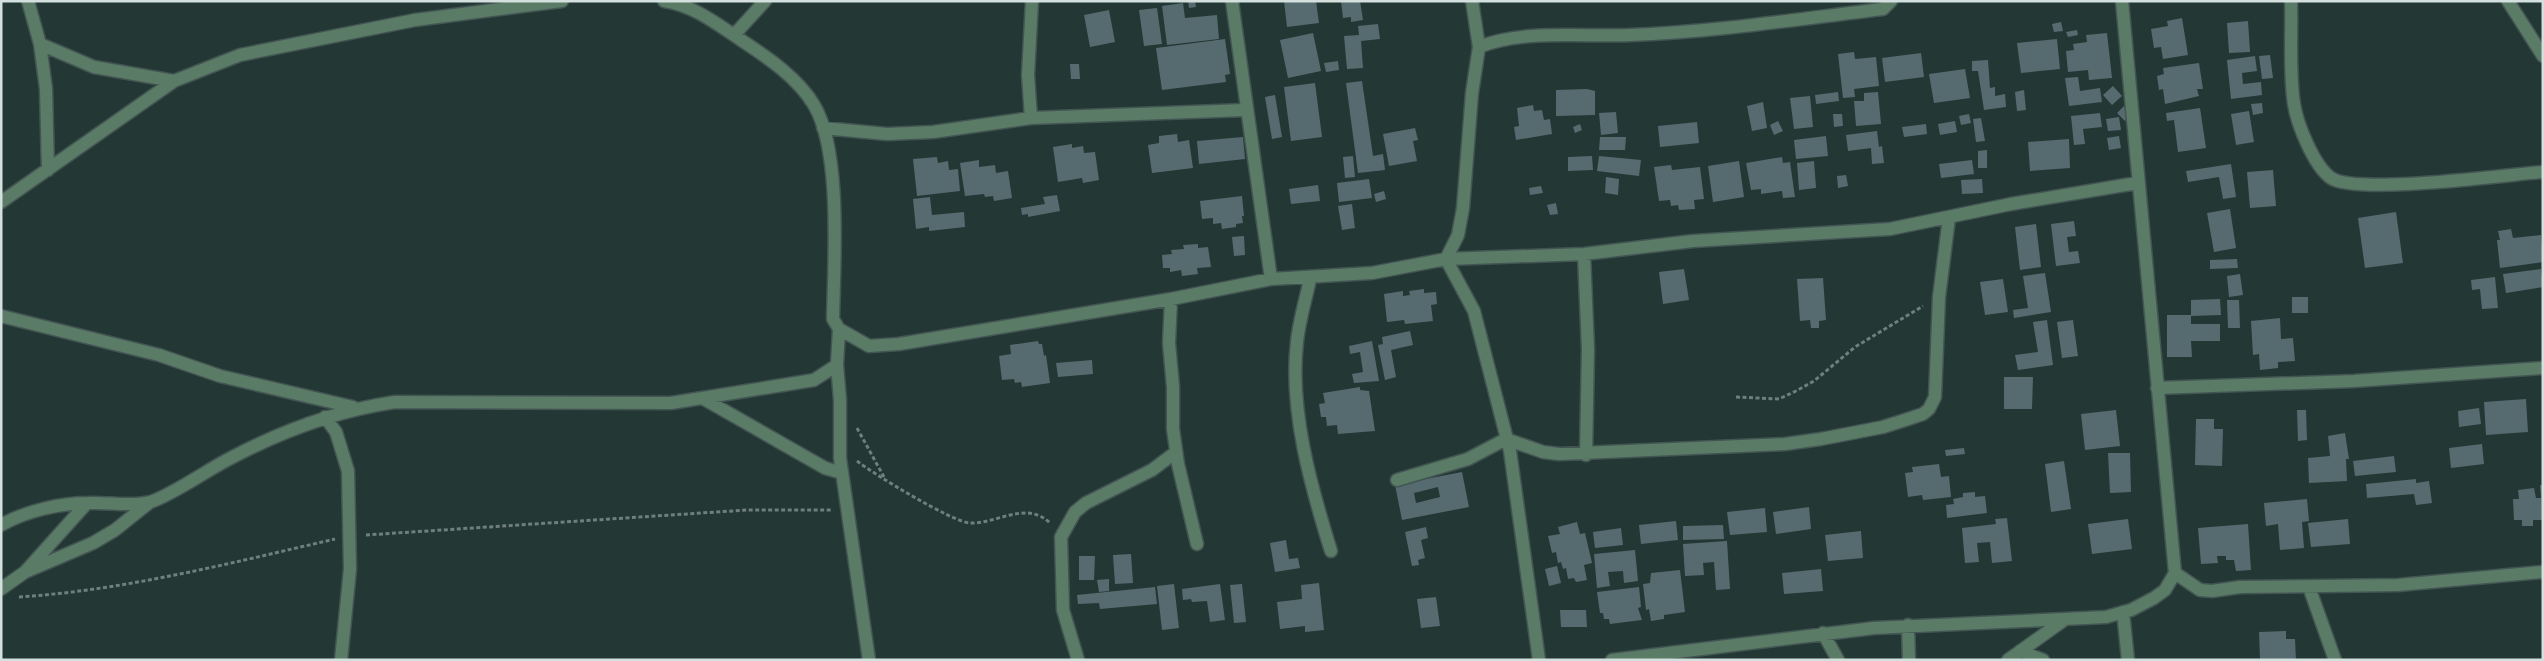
<svg xmlns="http://www.w3.org/2000/svg" width="2544" height="661" font-family="'IBM Plex Sans',sans-serif">
<rect width="100%" height="100%" fill="#233734"/>
<!-- building -->
<path fill="#566b70" fill-rule="evenodd" d="M1188,1H1195L1196,7L1189,8Z
M1284,1H1316L1319,23L1287,27Z
M1341,1H1360L1363,20L1351,22V17L1343,18Z
M1183,3L1185,18L1217,15L1219,39L1167,45L1162,6Z
M1157,8L1162,44L1144,46L1139,10Z
M1109,10L1115,42L1090,47L1084,15Z
M2182,18L2188,55L2163,59L2161,47L2154,48L2151,29L2168,26L2167,21Z
M2248,21L2250,52L2229,53L2227,23Z
M2061,22L2063,31L2054,32L2052,24Z
M1378,24L1380,39L1361,41L1363,68L1347,69L1344,36L1359,35L1358,26Z
M2077,30L2078,35L2068,37L2066,32Z
M1313,33L1321,71L1288,78L1280,40Z
M2107,33L2112,78L2089,80L2088,70L2068,72L2066,51L2074,50L2073,44L2087,42L2086,35Z
M1225,39L1230,74L1225,75L1226,82L1162,90L1156,48Z
M2057,39L2060,69L2021,73L2017,43Z
M1854,52L1855,59L1876,57L1879,86L1854,89L1855,97L1843,98L1838,54Z
M1921,53L1924,77L1885,82L1882,58Z
M2270,55L2273,78L2262,79L2259,56Z
M2255,56L2257,71L2242,73L2243,84L2261,82L2262,95L2231,99L2227,60Z
M1988,60L1990,88L1995,87V96L2005,94L2006,107L1984,110L1978,71H1972V61Z
M1338,61L1339,70L1326,72L1324,63Z
M2199,63L2203,89H2197L2199,96L2165,104L2163,89L2159,90L2157,76L2164,74L2163,68Z
M1070,64H1079L1080,79H1071Z
M1965,69L1970,98L1934,103L1929,74Z
M2078,77L2080,91L2100,88L2102,102L2069,106L2065,78Z
M1362,81L1373,156L1383,154L1385,170L1358,173L1346,83Z
M1315,83L1322,137L1291,141L1284,87Z
M2113,86L2122,96L2112,105L2103,95Z
M1587,89L1595,91V115L1556,116V90Z
M2024,90L2026,110L2017,111L2015,92Z
M1838,92L1839,101L1816,104L1815,95Z
M1878,92L1881,124L1856,126L1854,101H1864V93Z
M1275,95L1282,137L1272,139L1265,97Z
M1810,96L1813,127L1794,129L1790,98Z
M1763,102L1767,128L1752,131L1747,106Z
M2262,103L2263,113L2253,115L2251,104Z
M1533,105L1534,111L1542,110L1544,120L1550,119L1552,134L1516,140L1514,127L1519,126L1517,108Z
M2124,106L2131,115L2125,121L2117,113Z
M2200,108L2206,148L2178,152L2174,120L2167,121L2166,113Z
M2249,111L2254,142L2236,145L2231,114Z
M1616,112L1618,133L1601,135L1599,113Z
M2100,113L2102,127L2083,129L2085,144L2074,145L2071,116Z
M1833,114H1842L1843,126L1834,127Z
M1969,114L1971,123L1961,125L1959,116Z
M2119,117L2121,130L2108,131L2106,119Z
M1981,118L1985,141L1976,142L1973,119Z
M1778,121L1783,131L1774,135L1770,125Z
M1955,121L1957,132L1940,135L1938,124Z
M1697,122L1699,143L1660,147L1658,126Z
M1580,124L1582,130L1575,133L1573,127Z
M1926,124L1927,134L1904,137L1902,127Z
M1415,128L1418,140L1413,141L1417,161L1389,166L1383,134Z
M1877,131L1879,147L1882,146L1884,163L1872,164L1871,148L1848,151L1846,135Z
M1177,134L1178,142L1189,140L1193,168L1152,173L1148,145L1159,143V136Z
M1826,136L1828,156L1796,159L1794,140Z
M2119,136L2121,148L2109,150L2107,138Z
M1243,137L1245,159L1199,164L1197,141Z
M1600,137H1626L1625,150H1599Z
M2069,139L2070,168L2030,171L2028,142Z
M1072,144V148L1083,146L1084,153L1095,152L1099,180L1083,183L1082,178L1058,182L1053,147Z
M1987,150V168H1978V151Z
M1353,156L1355,177L1345,178L1343,157Z
M1592,156L1593,170L1568,171V157Z
M1599,156L1641,160L1639,176L1597,171Z
M937,157L938,163L948,161L949,170L958,169L960,191L917,196L913,159Z
M1782,157L1783,163L1790,162L1795,197L1783,198L1782,191L1761,194V189L1751,190L1746,163Z
M979,160V167L995,165L996,173L1008,171L1012,198L994,201L993,196L985,197L984,194L965,196L960,163Z
M1972,160L1974,174L1941,178L1939,164Z
M1739,161L1744,197L1713,202L1708,166Z
M1814,161L1816,188L1799,190L1797,163Z
M2231,164L2236,197L2223,199L2219,177L2188,182L2186,171Z
M1671,165L1672,170L1700,167L1704,199L1694,200L1695,209L1679,210L1678,205L1671,206L1670,200L1659,201L1654,167Z
M2273,170L2276,206L2250,208L2247,172Z
M1846,175L1848,186L1838,188L1837,176Z
M1606,177L1619,179L1618,195L1605,193Z
M1369,179L1372,198L1339,202L1337,183Z
M1982,179L1983,193L1962,194L1961,180Z
M1318,185L1320,201L1291,204L1289,189Z
M1541,186L1543,193L1530,195L1529,188Z
M1384,191L1386,199L1376,202L1374,194Z
M1057,195L1060,211L1028,217V214L1022,215L1021,208L1045,204L1043,197Z
M1242,196L1244,216H1242L1243,223L1236,224V227L1222,229L1221,223L1213,224V218L1202,219L1200,201Z
M930,197L932,215L964,212L965,227L929,231V227L916,229L913,199Z
M1556,203L1558,214L1550,215L1547,205Z
M1352,204L1355,228L1342,230L1338,206Z
M2230,209L2236,248L2214,252L2207,213Z
M2396,212L2403,263L2365,268L2358,218Z
M2074,221L2076,236L2067,237L2069,252L2078,251L2080,263L2056,266L2051,224Z
M2036,224L2041,267L2020,270L2015,227Z
M2511,229L2513,238L2541,235L2543,262L2500,268L2497,240H2500L2498,231Z
M1244,236L1245,255L1234,256L1232,237Z
M1198,244V248L1208,247L1211,267L1197,268L1198,274L1182,276L1181,270L1170,272V268H1163L1162,255L1172,254L1171,250L1184,249L1183,245Z
M2237,259L2238,268L2210,269V260Z
M1684,269L1689,300L1663,304L1659,272Z
M2541,269L2543,287L2506,293L2503,274Z
M2045,273L2051,312L2014,318L2013,310L2028,308L2023,276Z
M2240,274L2243,295L2229,297L2227,276Z
M2495,277L2498,308L2482,309L2480,289L2472,290L2471,280Z
M1823,278L1826,320L1819,321V328H1811L1810,320L1800,321L1797,279Z
M2003,279L2008,312L1985,315L1980,282Z
M1424,289V293L1436,292L1437,304L1431,305L1433,321L1405,324L1404,320L1387,322L1384,294L1403,291V296L1410,295L1409,291Z
M2292,297H2308V313H2292Z
M2220,299L2221,315L2191,316V300Z
M2227,300H2239L2240,328H2228Z
M2167,315H2191V324H2220V341H2191L2192,357H2167Z
M2280,318L2281,339L2293,338L2295,361L2278,362V368L2260,370L2259,354L2253,355L2251,321Z
M2047,320L2053,365L2018,370L2015,355L2038,352L2033,322Z
M2073,320L2078,356L2062,358L2057,322Z
M1410,331L1413,345L1391,350L1396,377L1385,380L1378,345L1383,344L1382,337Z
M1038,341L1039,344H1042L1044,356L1046,355L1050,383L1022,387L1021,382L1015,383L1014,379L1002,380L999,356L1011,354L1010,345Z
M1372,341L1379,381L1354,383L1352,374L1363,372L1360,352L1350,354L1349,346Z
M1092,360L1093,374L1058,377L1056,363Z
M2004,377H2033L2032,409H2004Z
M1360,387V390L1369,391L1375,431L1338,434L1337,425L1327,426L1326,417H1321L1319,404L1325,403L1323,393Z
M2526,399L2528,432L2486,435L2484,402Z
M2479,408L2481,424L2459,427L2458,411Z
M2116,410L2120,446L2085,450L2081,414Z
M2297,410H2306L2307,440L2298,441Z
M2196,419H2214V429H2223L2222,466L2195,465Z
M2345,433L2349,459H2346L2347,481L2309,483L2308,458L2330,456L2328,436Z
M2482,444L2484,464L2451,468L2449,448Z
M1964,448L1965,454L1946,456L1945,450Z
M2108,453H2130L2131,492L2110,493Z
M2394,456L2396,472L2355,476L2353,461Z
M2064,461L2071,509L2051,512L2045,464Z
M1939,464L1941,477L1949,476L1951,497L1923,500L1922,495L1908,497L1905,473L1913,472L1912,467Z
M1462,472L1469,507L1402,520L1395,485ZM1438,487L1440,497L1416,503L1414,493Z
M2416,479V483L2429,481L2432,503L2416,505L2414,494L2367,498L2366,484Z
M2540,485H2543V520H2533V526H2522V520H2514L2513,499H2519L2518,490L2534,488L2536,498H2541Z
M1975,492V497L1985,496L1987,513L1947,518L1946,505L1954,504L1953,499L1963,497V493Z
M2307,499L2309,521L2302,522L2304,548L2280,550L2278,524L2266,526L2264,503Z
M1809,507L1811,529L1776,534L1773,512Z
M1765,508L1767,532L1730,535L1727,512Z
M2007,518L2012,561L1992,563L1990,542L1977,543L1979,562L1965,563L1962,528L1996,524L1995,519Z
M2128,519L2132,549L2092,554L2088,524Z
M2348,519L2350,544L2311,547L2308,523Z
M1676,521L1678,540L1641,544L1639,525Z
M1577,522L1580,534L1585,533L1592,563L1584,565L1587,580L1576,582L1574,578L1568,579L1566,568L1563,569L1561,562L1558,563L1556,552L1552,553L1548,536L1560,534L1558,527Z
M2248,524L2251,570L2236,571L2234,560H2226V556H2217L2218,563L2201,564L2198,528Z
M1723,525L1724,539L1683,540V526Z
M1426,527L1428,538L1421,540L1425,558L1418,560L1419,565L1412,566L1405,532Z
M1621,528L1623,545L1595,548L1593,532Z
M1861,531L1863,558L1828,561L1825,535Z
M1286,540L1289,559L1298,558L1300,568L1275,572L1270,543Z
M1727,541L1730,589L1716,590L1714,562L1703,563L1704,575L1685,576L1683,544Z
M1635,550L1638,581L1624,583L1623,571L1608,572L1610,586L1597,588L1594,554Z
M1131,554L1133,583L1115,584L1113,555Z
M1079,556H1095L1094,580H1079Z
M1557,566L1561,583L1549,586L1545,569Z
M1821,569L1823,591L1784,594L1782,573Z
M1680,570L1685,612L1664,615V619L1651,621L1649,609L1646,610L1643,584L1650,583L1651,573Z
M1109,579V591L1099,592L1097,580Z
M1319,583L1324,630L1305,632V626L1280,629L1277,602L1302,599L1301,585Z
M1174,584L1179,628L1162,630L1157,586Z
M1220,584L1225,620L1210,622L1207,601L1192,602L1191,599L1183,600L1182,589Z
M1242,584L1246,622L1234,623L1230,585Z
M1155,587L1157,604L1100,609L1099,603L1078,604L1077,595Z
M1639,587L1641,607L1638,608L1642,620L1610,624L1609,619H1604L1603,613H1600L1597,592Z
M1436,597L1440,626L1421,628L1417,599Z
M1560,610H1586L1587,627H1561Z
M2286,631V639H2295L2296,660H2260L2259,632Z"/>
<g fill="none" stroke-linecap="round" stroke-linejoin="round">
<!-- minor casing -->
<g stroke="#435553" stroke-width="15">
<path id="minor" d="M28,1L40,44L46,89L48,170
M664,1C693,5 717,24 741,40C767,57 798,78 814,105C842,152 834,264 833,319L839,329L869,346L899,344L1171,299L1271,279L1372,273L1446,259L1584,254L1693,241L1890,229L2011,204L2137,183
M1232,1L1271,279
M2291,1C2292,33 2289,73 2294,104C2297,124 2314,166 2331,178C2356,195 2505,175 2543,172
M2508,1L2543,56
M734,35L765,1
M40,44L94,67L174,81
M1479,47C1523,29 1583,37 1630,35C1714,32 1799,19 1883,9L1891,1
M1031,118L1028,75L1032,1
M823,128L887,134L933,132L1031,118L1245,110
M1,202L174,81L240,55L415,20L562,1
M1584,254L1588,349L1586,455
M1446,259L1474,311L1510,451L1539,660
M1446,259L1458,235L1463,208L1472,93L1479,47L1472,1
M1310,279C1306,299 1299,321 1297,342C1289,409 1311,487 1331,551
M1171,299L1169,343L1173,387V429L1178,464L1197,544
M1,316L159,355L220,376L353,407
M839,329L837,365L840,400V458L869,660
M2157,388L2354,381L2543,368
M704,399L825,468L842,473
M325,417L336,432L348,471L350,569L341,660
M1397,480L1468,459L1506,439L1543,452L1559,454L1785,444L1821,439L1883,427L1905,420L1923,414L1929,409L1935,397L1939,297L1949,218
M1,525C26,511 60,503 89,503C109,502 130,507 150,502C170,496 206,471 227,460C281,431 334,411 395,402L671,403L814,380L837,365
M25,572L93,543L115,530L150,502
M2175,573L2200,590L2212,591L2240,587L2398,585L2543,572
M2309,587L2335,660
M1,589L25,572L87,503
M2123,612L2128,660
M1908,625L1909,660
M1823,633L1838,660
M2020,651L2043,660
M1078,660L1063,610L1061,537L1075,512L1086,503L1152,470L1176,452
M1612,660L1874,628L2106,617L2131,610L2154,598L2165,590L2175,573L2122,1
M2008,660L2064,620"/>
</g>
<!-- path -->
<path stroke="#6e7f7c" stroke-width="3" stroke-dasharray="4 2.5" stroke-linecap="butt" d="M1736,397L1779,399L1796,391L1814,381L1855,347L1923,306
M857,428L884,477
M857,461C872,473 952,522 970,523C997,524 1026,500 1050,523
M366,535L747,510H831
M19,597C126,590 231,563 335,539"/>
<!-- minor -->
<use href="#minor" stroke="#5a7b66" stroke-width="12"/>
</g>
<!-- border -->
<rect width="2544" height="661" fill="none" stroke="#d4e0de" stroke-width="5"/>
</svg>
